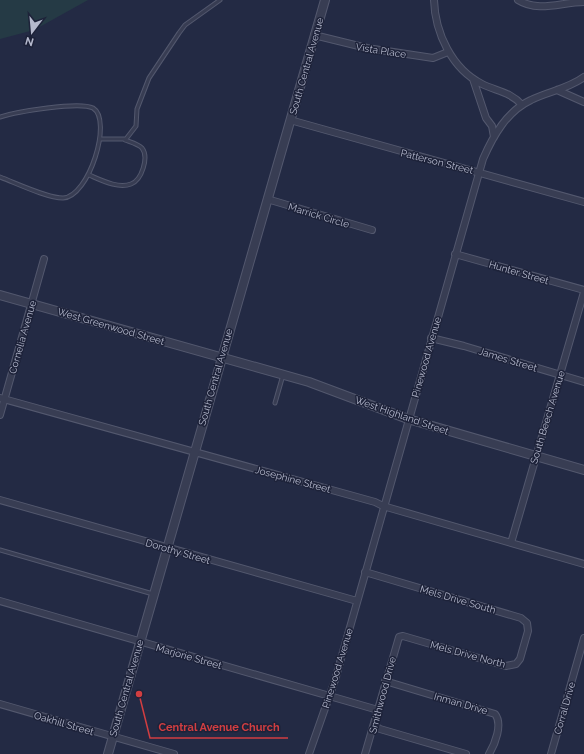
<svg xmlns="http://www.w3.org/2000/svg" width="584" height="754" font-family="Raleway,sans-serif">
<rect width="100%" height="100%" fill="#232a44"/>
<!-- green -->
<path fill="#253a45" d="M0,0H88L34,30L0,39Z"/>
<g fill="none" stroke-linecap="round" stroke-linejoin="round">
<!-- service casing -->
<g stroke="#53586e" stroke-width="5">
<path id="service" d="M0,117C16,112 79,101 93,108C113,120 89,197 63,198C47,198 16,183 0,177
M100,139H126L136,126L137,109L149,78L179,33L185,25L220,0
M89,175C101,180 118,189 131,184C142,180 149,157 142,148C138,144 130,142 125,140
M275,403L283,375
M0,550L153,594"/>
</g>
<!-- minor casing -->
<g stroke="#53586e" stroke-width="8">
<path id="minor" d="M434,0C435,33 452,69 482,84C496,91 511,92 522,105
M518,0C539,13 561,2 584,2
M314,35L367,48L433,58L448,52
M473,79L486,118L492,126L494,137
M557,90L584,102
M290,120L584,202
M267,199L372,230
M455,254L584,290
M431,338L464,346L584,382
M0,398L375,502L383,506L584,564
M0,415L44,259
M0,500L357,601
M511,543L584,292
M365,572L521,618L527,623L528,631L520,659L516,664L506,666L403,636L399,637L365,754
M0,601L378,710
M385,681L495,714C503,724 495,744 489,754
M0,704L174,754
M374,725L380,729L466,754
M309,754L335,680L483,159C493,136 507,111 531,100C549,91 568,89 584,77
M551,754L584,638"/>
</g>
<!-- tertiary casing -->
<g stroke="#53586e" stroke-width="10">
<path id="tertiary" d="M0,295L309,382L408,419L584,470
M108,754L325,0"/>
</g>
<!-- service -->
<use href="#service" stroke="#383d53" stroke-width="3"/>
<!-- minor -->
<use href="#minor" stroke="#383d53" stroke-width="6"/>
<!-- tertiary -->
<use href="#tertiary" stroke="#383d53" stroke-width="8"/>
</g>
<g text-anchor="middle" stroke-width="3" stroke-linejoin="round" paint-order="stroke">
<!-- street labels -->
<g font-size="10" fill="#b5b9cd" stroke="#1d2239">
<text transform="translate(381 50) rotate(9)" y="4">Vista Place</text>
<text transform="translate(306 66) rotate(-74)" y="4">South Central Avenue</text>
<text transform="translate(437 161) rotate(14)" y="4">Patterson Street</text>
<text transform="translate(319 215) rotate(17)" y="4">Marrick Circle</text>
<text transform="translate(519 272) rotate(16)" y="4">Hunter Street</text>
<text transform="translate(111 326) rotate(16)" y="4">West Greenwood Street</text>
<text transform="translate(22 337) rotate(-74)" y="4">Cornelia Avenue</text>
<text transform="translate(426 357) rotate(-74)" y="4">Pinewood Avenue</text>
<text transform="translate(508 359) rotate(17)" y="4">James Street</text>
<text transform="translate(215 377) rotate(-74)" y="4">South Central Avenue</text>
<text transform="translate(402 415) rotate(19)" y="4">West Highland Street</text>
<text transform="translate(547 417) rotate(-73)" y="4">South Beech Avenue</text>
<text transform="translate(293 479) rotate(15)" y="4">Josephine Street</text>
<text transform="translate(178 551) rotate(16)" y="4">Dorothy Street</text>
<text transform="translate(458 599) rotate(16)" y="4">Mels Drive South</text>
<text transform="translate(468 654) rotate(15)" y="4">Mels Drive North</text>
<text transform="translate(189 656) rotate(16)" y="4">Marjorie Street</text>
<text transform="translate(337 668) rotate(-73)" y="4">Pinewood Avenue</text>
<text transform="translate(126 688) rotate(-74)" y="4">South Central Avenue</text>
<text transform="translate(382 695) rotate(-75)" y="4">Smithwood Drive</text>
<text transform="translate(461 703) rotate(16)" y="4">Inman Drive</text>
<text transform="translate(564 708) rotate(-74)" y="4">Corral Drive</text>
<text transform="translate(64 723) rotate(16)" y="4">Oakhill Street</text>
</g>
</g>
<!-- callouts -->
<path fill="none" stroke="#d13e41" stroke-width="1.5" d="M139 694L150 738H288"/>
<circle fill="#d13e41" stroke="#1d2239" stroke-width="1.5" cx="139" cy="694" r="4"/>
<g font-size="11" text-anchor="middle" font-weight="bold" fill="#d13e41" stroke="#1d2239" stroke-width="3" stroke-linejoin="round" paint-order="stroke">
<text x="219" y="731">Central Avenue Church</text>
</g>
<!-- north arrow -->
<g transform="translate(32 32) rotate(196)" stroke="#1d2239" stroke-width="3" paint-order="stroke">
<path d="M0-3L7 15L0 10L-7 15Z" fill="#b5b9cd"/>
<text y="-6" font-size="11" font-weight="bold" text-anchor="middle" fill="#b5b9cd">N</text>
</g>
</svg>
